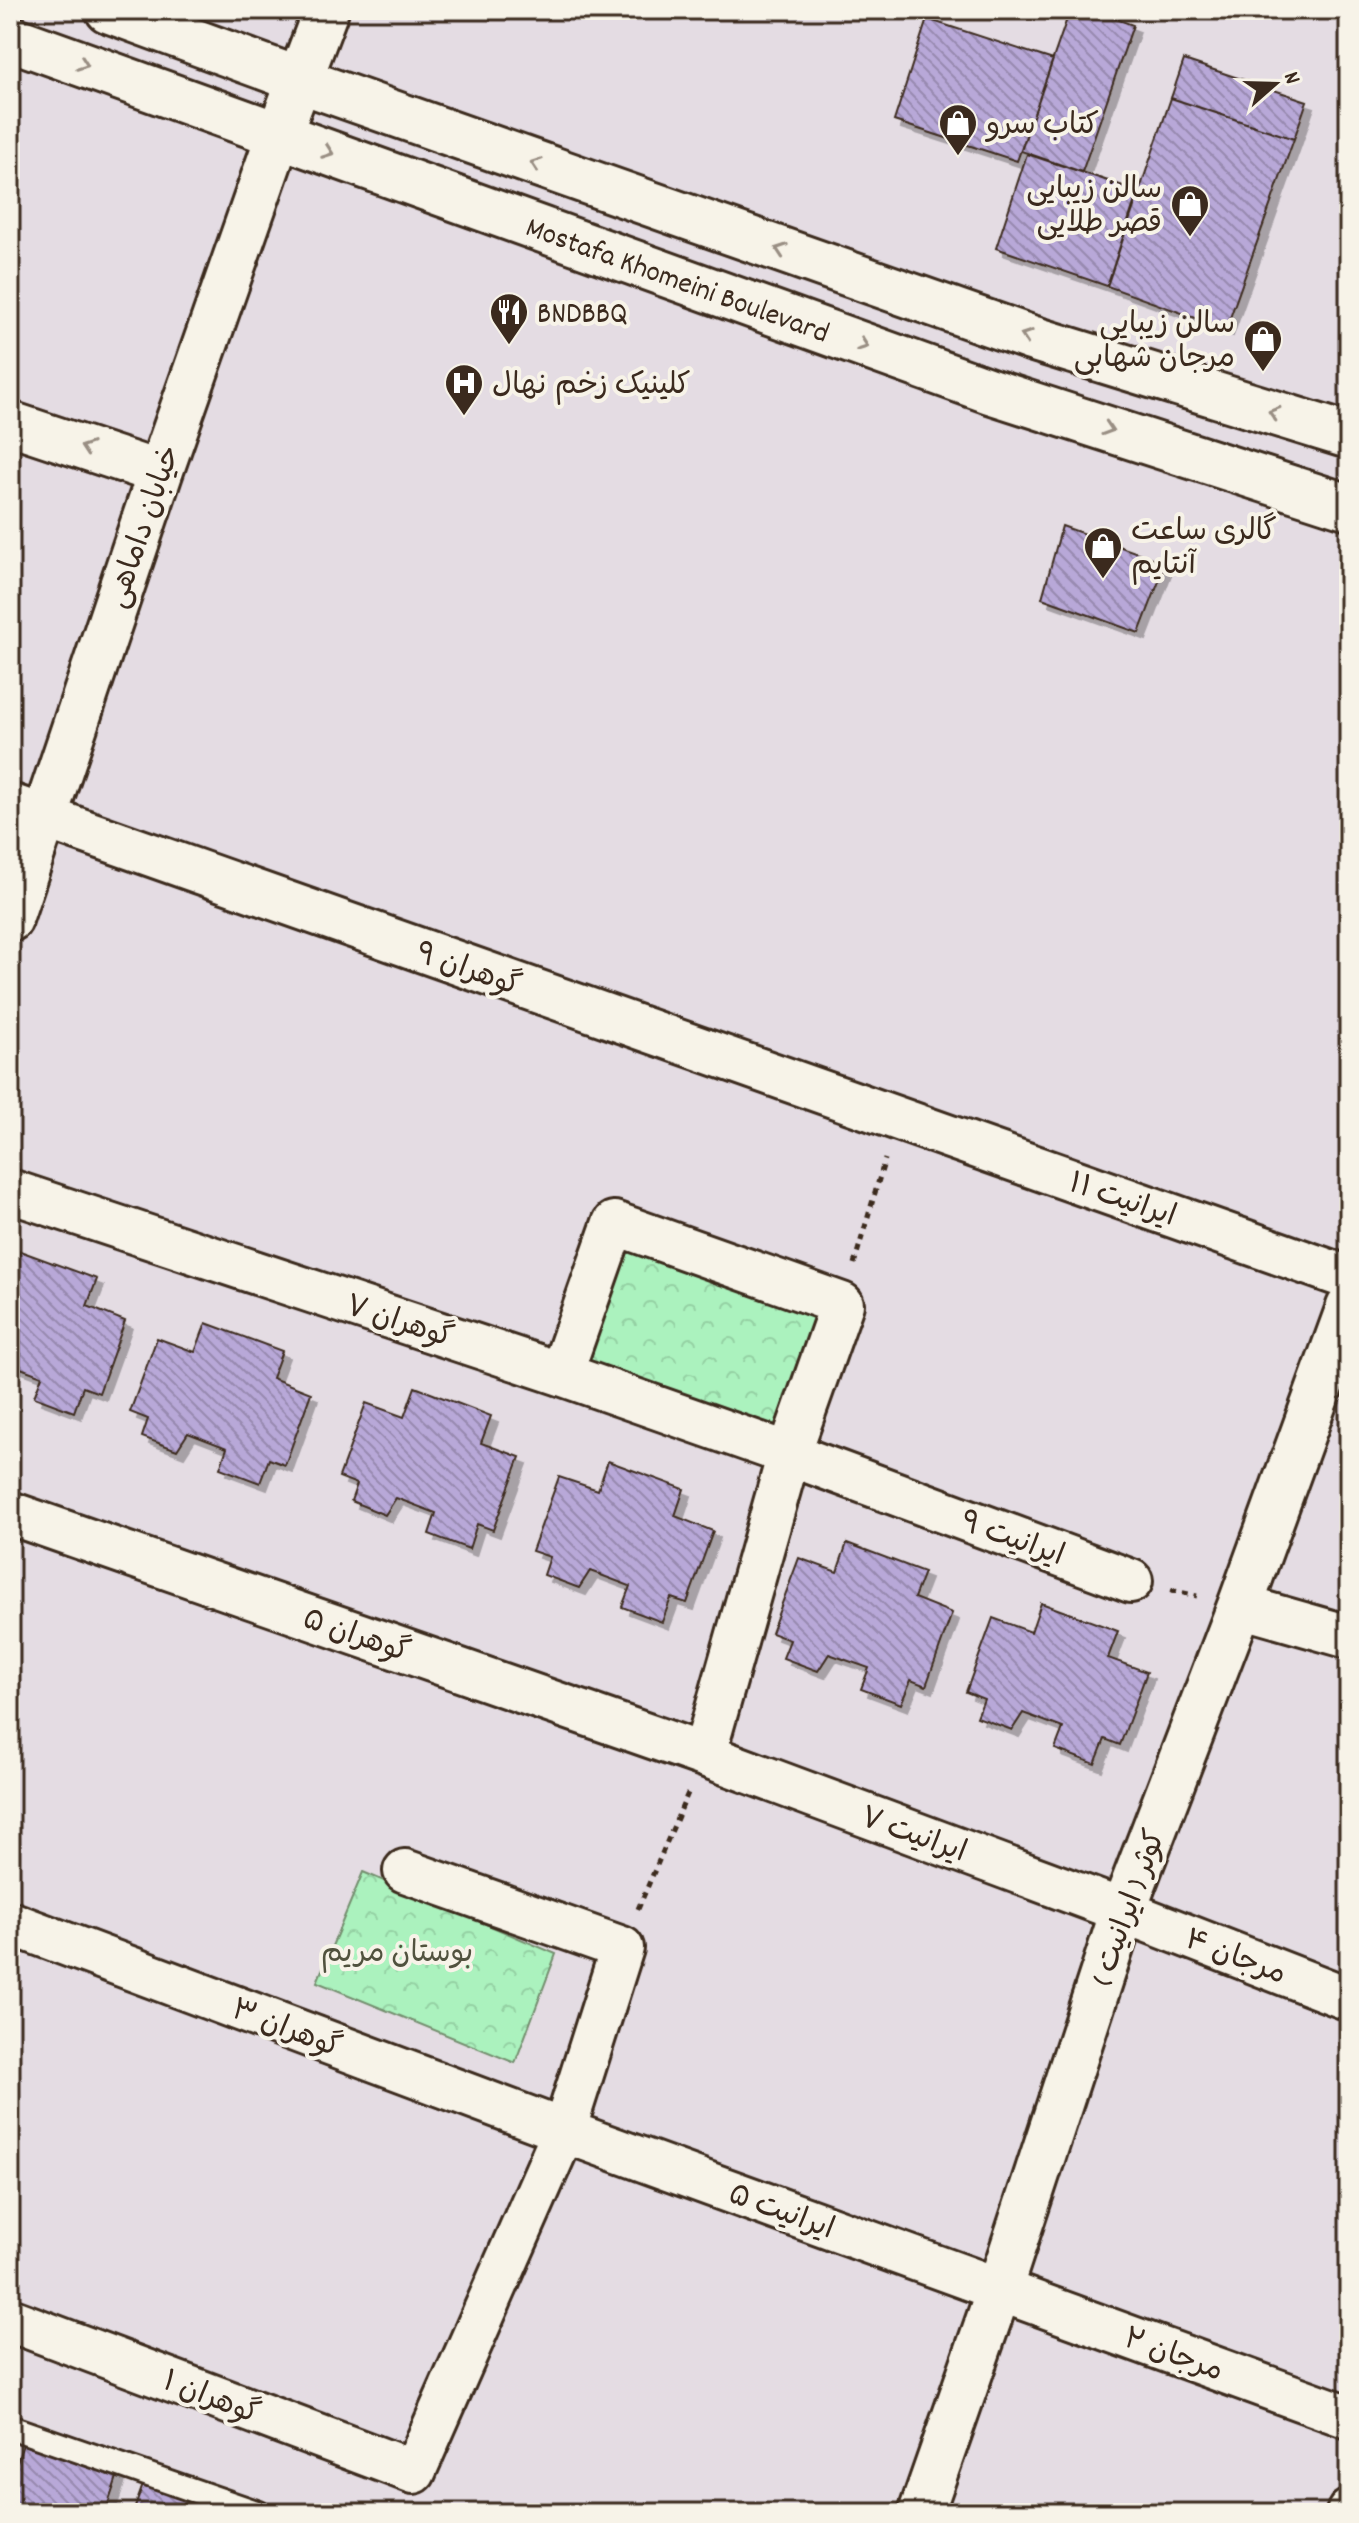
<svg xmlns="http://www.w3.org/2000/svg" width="1359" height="2523" font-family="Dekko,'Playpen Sans Arabic',sans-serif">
<defs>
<pattern id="park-crowns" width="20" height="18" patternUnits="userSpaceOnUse" patternTransform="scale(2)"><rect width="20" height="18" fill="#abf2be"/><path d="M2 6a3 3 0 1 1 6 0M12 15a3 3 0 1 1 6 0" fill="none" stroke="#94d0a3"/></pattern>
<pattern id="building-back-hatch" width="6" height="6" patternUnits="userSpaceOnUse" patternTransform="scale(2)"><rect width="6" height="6" fill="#b8a8d8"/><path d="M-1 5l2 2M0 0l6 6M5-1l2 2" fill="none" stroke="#9789af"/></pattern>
<filter id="shadow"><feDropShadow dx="7" dy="7" stdDeviation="0" flood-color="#0004"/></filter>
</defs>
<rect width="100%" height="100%" fill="#e4dce3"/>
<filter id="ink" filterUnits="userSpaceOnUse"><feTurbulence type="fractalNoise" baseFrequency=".0125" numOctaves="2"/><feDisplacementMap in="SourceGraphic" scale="16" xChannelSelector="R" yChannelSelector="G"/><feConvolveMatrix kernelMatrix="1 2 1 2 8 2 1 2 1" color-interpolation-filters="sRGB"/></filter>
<g filter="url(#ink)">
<!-- park -->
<path fill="url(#park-crowns)" stroke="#738e6e" stroke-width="2" d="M624,1243L821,1313L780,1434L582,1364Z
M363,1872L556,1954L515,2063L317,1982Z"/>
<!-- building -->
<path fill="url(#building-back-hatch)" stroke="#3b2a1e" stroke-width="2" filter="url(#shadow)" d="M1070,10H1092L1133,25L1082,172L1021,151Z
M927,19L1053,60L1017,161L894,121Z
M1184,60L1307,101L1294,139L1171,98Z
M1171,98L1294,139L1226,329L1107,286Z
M1027,154L1138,191L1107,286L996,248Z
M1062,526L1166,563L1139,633L1042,598Z
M20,1251L97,1279L87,1306L125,1321L99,1393L83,1387L74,1412L34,1397L42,1376L10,1364V1278Z
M206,1323L282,1351L272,1378L311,1393L285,1465L269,1459L260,1483L220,1468L227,1448L188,1433L177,1450L142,1437L148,1419L130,1412L157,1338L195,1352Z
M415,1387L491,1416L481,1443L520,1457L493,1530L477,1524L469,1549L429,1534L436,1513L396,1498L385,1515L351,1501L357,1484L339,1477L366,1403L404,1417Z
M608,1461L684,1489L675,1516L713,1531L687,1603L671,1598L662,1622L622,1607L630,1586L590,1571L579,1588L544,1575L550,1557L532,1551L559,1477L598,1490Z
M847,1543L924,1572L914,1598L952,1613L926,1686L911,1680L901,1704L861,1689L869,1668L829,1654L818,1671L783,1658L790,1640L771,1633L799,1558L837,1572Z
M1041,1603L1118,1631L1108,1658L1147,1672L1120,1745L1105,1739L1095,1764L1055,1749L1063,1728L1023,1713L1012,1730L977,1717L984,1699L966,1692L993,1618L1031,1632Z
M25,2438L119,2471L105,2513H10V2483Z
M150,2465L234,2513H133Z"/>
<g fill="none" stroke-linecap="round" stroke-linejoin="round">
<!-- service casing -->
<g stroke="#3b2a1e" stroke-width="28">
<path id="service" d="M10,2427L259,2513"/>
</g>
<!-- minor casing -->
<g stroke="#3b2a1e" stroke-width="48">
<path id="minor" d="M10,423L160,473
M10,805L1349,1278
M10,1191L561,1374L789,1454L1131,1581
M561,1374L614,1223L842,1304L789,1454L704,1755
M10,1513L704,1755L1123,1911L1349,1999
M1240,1606L1349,1637
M10,1923L564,2131L1349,2417
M10,2320L414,2472L564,2131L622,1948L405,1871
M1348,2513L1349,2511"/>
</g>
<!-- tertiary casing -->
<g stroke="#3b2a1e" stroke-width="50">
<path id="tertiary" d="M10,919L160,473L279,134L326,10
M921,2513L999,2290L1123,1911L1240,1606L1349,1307"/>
</g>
<!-- secondary casing -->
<g stroke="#3b2a1e" stroke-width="50">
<g id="secondary">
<path d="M108,10L302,81L1031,338L1349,436"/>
<path id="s1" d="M10,38L990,391L1349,507"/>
</g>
</g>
<!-- path -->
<path stroke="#3b2a1e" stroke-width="5" stroke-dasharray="6 6" stroke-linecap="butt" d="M854,1264L885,1159
M1171,1590L1197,1596
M638,1909L688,1793"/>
<!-- service -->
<use href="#service" stroke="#f7f3e8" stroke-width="22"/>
<!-- minor -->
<use href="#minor" stroke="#f7f3e8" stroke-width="42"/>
<!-- tertiary -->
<use href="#tertiary" stroke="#f7f3e8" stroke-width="44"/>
<!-- secondary -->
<use href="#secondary" stroke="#f7f3e8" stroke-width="44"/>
</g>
<!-- one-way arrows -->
<defs><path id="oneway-chevron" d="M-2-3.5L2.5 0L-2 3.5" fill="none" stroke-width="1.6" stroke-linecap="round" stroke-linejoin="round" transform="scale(2)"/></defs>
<g stroke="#998e83">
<use href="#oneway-chevron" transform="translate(83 64) rotate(20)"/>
<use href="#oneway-chevron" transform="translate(328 152) rotate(20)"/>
<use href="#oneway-chevron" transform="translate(536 164) rotate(-161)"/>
<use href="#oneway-chevron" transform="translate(781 250) rotate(-161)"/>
<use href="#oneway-chevron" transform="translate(1026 336) rotate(-161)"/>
<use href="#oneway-chevron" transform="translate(863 345) rotate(20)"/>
<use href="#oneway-chevron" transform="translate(1274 413) rotate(-163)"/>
<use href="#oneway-chevron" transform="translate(1108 429) rotate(18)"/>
<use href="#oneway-chevron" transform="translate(86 448) rotate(-161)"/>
</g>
</g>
<!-- icons -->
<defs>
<g id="shop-pin" transform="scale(2)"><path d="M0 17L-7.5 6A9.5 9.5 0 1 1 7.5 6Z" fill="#3b2a1e" stroke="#f7f3e8"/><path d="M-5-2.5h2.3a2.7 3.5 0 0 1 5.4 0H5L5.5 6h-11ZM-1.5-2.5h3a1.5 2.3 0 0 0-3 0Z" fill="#fff"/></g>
<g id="restaurant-pin" transform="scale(2)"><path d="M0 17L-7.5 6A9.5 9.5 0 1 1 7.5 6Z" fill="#3b2a1e" stroke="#f7f3e8"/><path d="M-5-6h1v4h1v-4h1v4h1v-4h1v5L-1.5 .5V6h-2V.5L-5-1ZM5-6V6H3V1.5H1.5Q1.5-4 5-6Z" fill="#fff"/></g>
<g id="hospital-pin" transform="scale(2)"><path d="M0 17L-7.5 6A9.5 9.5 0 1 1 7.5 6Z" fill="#3b2a1e" stroke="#f7f3e8"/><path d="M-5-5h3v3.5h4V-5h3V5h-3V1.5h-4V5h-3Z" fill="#fff"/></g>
</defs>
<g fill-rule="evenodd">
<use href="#shop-pin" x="958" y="123"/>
<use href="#shop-pin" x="1190" y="204"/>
<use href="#restaurant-pin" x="509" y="312"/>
<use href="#shop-pin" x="1263" y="339"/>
<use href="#hospital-pin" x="464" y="383"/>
<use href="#shop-pin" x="1103" y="546"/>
</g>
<g text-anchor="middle" stroke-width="8" stroke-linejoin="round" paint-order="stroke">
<!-- poi labels -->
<g font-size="30" fill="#3b2a1e" stroke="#f7f3e8" text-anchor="start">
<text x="986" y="133">کتاب سرو</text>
<text x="1162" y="197" text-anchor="end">سالن زیبایی<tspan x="1162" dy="34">قصر طلایی</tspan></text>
<text x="537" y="322">BNDBBQ</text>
<text x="1235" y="332" text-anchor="end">سالن زیبایی<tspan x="1235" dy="34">مرجان شهابی</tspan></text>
<text x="492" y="393">کلینیک زخم نهال</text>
<text x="1131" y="539">گالری ساعت<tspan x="1131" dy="34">آنتایم</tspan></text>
</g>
<!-- street labels -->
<g font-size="30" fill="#3b2a1e" stroke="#f7f3e8">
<text dy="10" stroke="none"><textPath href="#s1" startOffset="710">Mostafa Khomeini Boulevard</textPath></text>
<text transform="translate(142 526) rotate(-71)" y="10">خیابان داماهی</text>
<text transform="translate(469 968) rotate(19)" y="10">گوهران ۹</text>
<text transform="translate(1123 1198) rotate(19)" y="10">ایرانیت ۱۱</text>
<text transform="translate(400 1320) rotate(18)" y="10">گوهران ۷</text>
<text transform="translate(1013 1537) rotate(20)" y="10">ایرانیت ۹</text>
<text transform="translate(357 1634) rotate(19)" y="10">گوهران ۵</text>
<text transform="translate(914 1833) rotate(20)" y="10">ایرانیت ۷</text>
<text transform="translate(1127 1907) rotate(-70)" y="10">کوثر ( ایرانیت )</text>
<text transform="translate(1236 1955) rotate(21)" y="10">مرجان ۴</text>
<text transform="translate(287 2027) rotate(21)" y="10">گوهران ۳</text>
<text transform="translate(782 2210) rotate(20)" y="10">ایرانیت ۵</text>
<text transform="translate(1174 2353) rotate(20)" y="10">مرجان ۲</text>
<text transform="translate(212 2396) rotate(21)" y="10">گوهران ۱</text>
</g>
<!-- park labels -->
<g font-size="30" fill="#51523e" stroke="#f7f3e8">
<text x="397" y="1961">بوستان مریم</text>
</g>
</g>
<!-- margin -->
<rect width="1359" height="2523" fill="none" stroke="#f7f3e8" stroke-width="40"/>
<rect x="20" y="20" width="1319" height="2483" fill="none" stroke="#3b2a1e" stroke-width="3" filter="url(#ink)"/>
<!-- north arrow -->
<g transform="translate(1275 84) rotate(70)" stroke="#f7f3e8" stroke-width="6" paint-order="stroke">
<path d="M0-6L14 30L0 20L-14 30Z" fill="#3b2a1e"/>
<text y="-12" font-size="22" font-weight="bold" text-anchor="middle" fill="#3b2a1e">N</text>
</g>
</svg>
